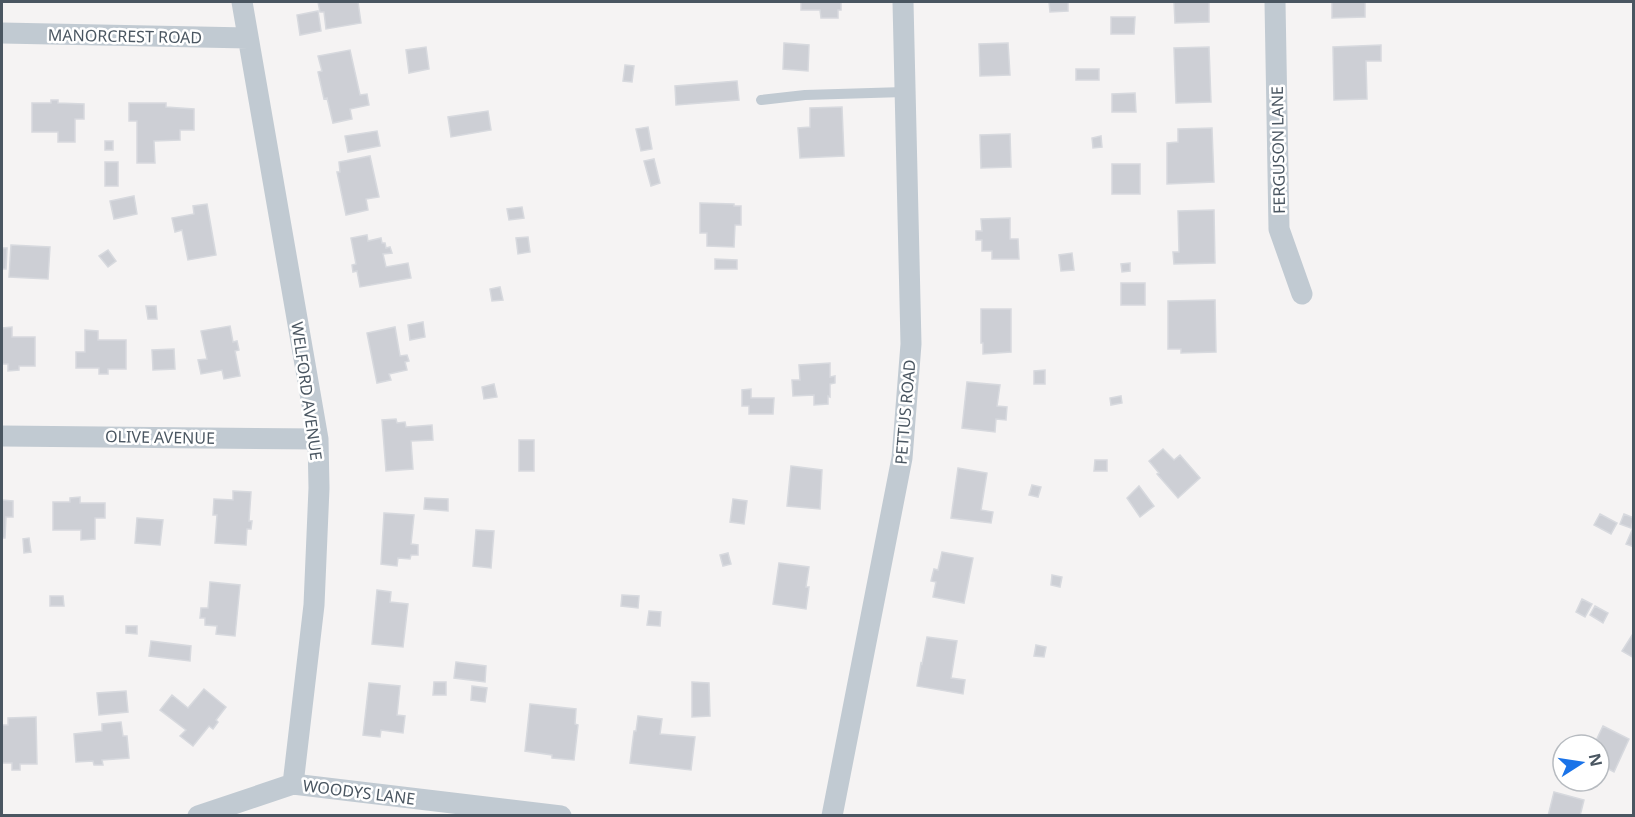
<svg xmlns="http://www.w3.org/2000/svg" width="1635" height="817" font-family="'Noto Sans',sans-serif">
<rect width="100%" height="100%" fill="#f5f3f3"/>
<!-- building -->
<path fill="#cdcfd5" stroke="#d7d9de" stroke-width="1.5" d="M318,2H358L361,23L326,29L324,12H320Z
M801,2H841V10H838V18H821L820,10H801Z
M1049,2H1068V11L1050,12Z
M1174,2H1209V22L1175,23Z
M1332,2H1365V17L1332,18Z
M318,11L321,31L300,35L297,15Z
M1111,17H1135L1134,34H1111Z
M784,43L809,45L808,71L783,69Z
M1008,43L1010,75L980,76L979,44Z
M1381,45V61H1366L1367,99L1334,100L1333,47Z
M426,47L429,69L409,73L406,50Z
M1209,47L1211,102L1176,103L1174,48Z
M350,50L360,95L367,94L369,105L350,109L352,119L333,123L327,98L324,99L318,72L322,71L318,56Z
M625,65L634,66L632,82L623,81Z
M1076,69H1099V80H1076Z
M737,81L739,100L676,105L675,86Z
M1135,93L1136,112H1112V94Z
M51,100H58V103L84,104V119H75V142H58V132H32V103H51Z
M129,103H166V107L194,109V130H180V140L154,141L155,163H137V121H129Z
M842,107L844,156L800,158L798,128L810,127V108Z
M488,111L491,130L451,137L448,117Z
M648,127L652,149L641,151L636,129Z
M1212,128L1214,182L1167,184V143L1178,142V129Z
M377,131L380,146L348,152L345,136Z
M1010,134L1011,167L981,168L980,135Z
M1101,136L1102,147L1093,148L1092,138Z
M105,141H113V150H105Z
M370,156L379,197L366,199L368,210L346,215L337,172H340L339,162Z
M654,159L660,183L651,186L644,161Z
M105,162H118V186H105Z
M1112,164H1140V194H1112Z
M134,196L137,214L114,219L110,201Z
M700,203L734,204V206H741V225H735L734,247L707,246V233H700Z
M207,204L216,255L188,260L182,230L175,232L172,218L194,214L193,206Z
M522,207L524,218L509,220L507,209Z
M1214,210L1215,263L1174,264L1173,252H1179L1178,211Z
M1010,218V239H1018L1019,259H992V251H982V240H976V231H982L981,219Z
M367,235L368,241L381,238L382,243H385L386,248L390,247L392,253L383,254L386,267L408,263L411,278L360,287L357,271L353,272L352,265L356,264L351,238Z
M528,237L530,252L518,254L516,238Z
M11,245L50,247L48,279L9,277Z
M2,248H7L6,269H2Z
M108,250L116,261L108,267L99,256Z
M1072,253L1074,270L1061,271L1059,255Z
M715,259L737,260V269H715Z
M1130,263V271L1122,272L1121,264Z
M1121,283H1145V305H1121Z
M500,287L503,300L492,301L490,289Z
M1215,300L1216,352L1181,353V349H1168V301Z
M146,306H156L157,319H148Z
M981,309H1011V352L983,354V343H981Z
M423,322L425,337L410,340L408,325Z
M230,326L233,342L237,341L239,350L235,351L240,376L224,379L222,370L201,374L198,360L207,359L201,331Z
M12,327V337H35V366H19V370L8,371V364H2V328Z
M395,327L400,356L407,355L409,361L405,362L407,370L389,374L391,380L377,383L367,333Z
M85,330L98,331V340H126V369H108V374H99V368H76V352H85Z
M174,349L175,369L153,370L152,350Z
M830,363V377L835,376V383L830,384V397L828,396V404L814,405V395L793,396L792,380H800L799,365Z
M1045,370V384H1034V371Z
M967,382L1000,385L997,406L1007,407L1006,420L996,419L995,432L962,428Z
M494,384L497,397L484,399L482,387Z
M751,389V398H774L773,414H749V406H742V390Z
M1121,396L1122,403L1111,405L1110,398Z
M396,419L397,423L405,422L406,427L432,425L433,440L411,441L413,469L386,471L382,420Z
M519,440H534V471H519Z
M1163,449L1174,460L1180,455L1200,478L1178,498L1157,474L1159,473L1149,461Z
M1095,460H1107V471H1094Z
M791,466L822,470L820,509L787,506Z
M958,468L987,473L981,510L993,512L991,523L951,518Z
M1032,485L1041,487L1038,497L1029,495Z
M1139,486L1154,506L1140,517L1127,498Z
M233,491L251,492L249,521H252L251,529H247L246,545L215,543L217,515H213L214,499L233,500Z
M80,497V503H105V518H95V539L81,540V530H53V502H70V498Z
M425,498L448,499V511L424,509Z
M733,499L747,501L744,524L730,522Z
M2,500L13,501V517H6L5,538H2Z
M384,513L414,515L411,544L418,545V555H411L410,559L398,558L397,566L381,564Z
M1600,514L1617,523L1611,534L1594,525Z
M1624,514L1634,518L1631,528L1620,524Z
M137,518L163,520L160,545L135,543Z
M1633,528L1634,529V547L1626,544Z
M476,530L494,531L491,568L473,566Z
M29,538L31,552L24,553L23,539Z
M942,552L973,558L964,603L933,597L936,582L931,581L934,569L938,570Z
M728,553L731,564L723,566L720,555Z
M779,563L809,567L806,587H809L806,609L773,604Z
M1052,575L1062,577L1060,587L1051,585Z
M210,582L240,585L235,636L216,634L217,626L205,625V618H200L201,608H208Z
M377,590L391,592L390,602L408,604L403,647L372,644Z
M622,595L639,596L638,608L621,606Z
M50,596H63L64,606H50Z
M1582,599L1592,604L1585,617L1576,612Z
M1595,606L1608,613L1603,623L1590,615Z
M649,611L661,612L660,626L647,625Z
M126,626H137V634L126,633Z
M1634,632V658L1622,651Z
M927,637L957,641L951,678L965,680L963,694L917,686L921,663L922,664Z
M151,641L191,646L190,661L149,656Z
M1036,645L1046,647L1044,657L1034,656Z
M456,662L486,666L485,682L454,678Z
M434,682H446V695H433Z
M692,682L709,683L710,716L692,717Z
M369,683L400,686L397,715L405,716L403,733L381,730L380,737L363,735Z
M472,686L487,688L485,702L471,700Z
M204,689L226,707L216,720L218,722L213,729L209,726L193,746L180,736L186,730L160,710L172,695L188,708Z
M126,691L128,712L99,715L97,693Z
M530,704L576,709L575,724L578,725L574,760L552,758V755L525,751Z
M638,716L662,719L660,734L695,737L691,770L630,763L634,731H636Z
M36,717L37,764H20V770H12V763H2V725H8V718Z
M121,722L123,736H127L129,758L102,760L103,765H94L93,761L76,762L74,734L102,731V724Z
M1603,726L1629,739L1614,772L1599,764V745H1594Z
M1554,792L1584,800L1580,816H1548Z"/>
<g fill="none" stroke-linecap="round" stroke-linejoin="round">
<!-- service -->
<path stroke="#c1cad2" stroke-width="10" d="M761,100L805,95L904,92"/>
<!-- minor -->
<path stroke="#c1cad2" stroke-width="21" d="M242,2L318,439L319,488L314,605L293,784
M1275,2L1279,229L1302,294
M2,33L248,38
M2,436L318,439
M198,816L293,784L561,816
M832,816L902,458L911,344L903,2"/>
</g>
<g text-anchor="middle" stroke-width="5" stroke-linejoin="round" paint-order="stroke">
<!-- street labels -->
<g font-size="16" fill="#4a5661" stroke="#fff">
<text transform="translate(125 36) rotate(1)" y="6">MANORCREST ROAD</text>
<text transform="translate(1278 150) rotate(-91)" y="6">FERGUSON LANE</text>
<text transform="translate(307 391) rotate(82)" y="6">WELFORD AVENUE</text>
<text transform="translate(905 412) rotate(-85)" y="6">PETTUS ROAD</text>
<text transform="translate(160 437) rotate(1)" y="6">OLIVE AVENUE</text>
<text transform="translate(359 792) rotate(7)" y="6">WOODYS LANE</text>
</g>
</g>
<!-- border -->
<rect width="1635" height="817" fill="none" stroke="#4a5661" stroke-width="6"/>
<!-- north arrow -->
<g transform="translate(1581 763) rotate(78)"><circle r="28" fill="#ffffff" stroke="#b7bbc0" stroke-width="1.5"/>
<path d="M0-4.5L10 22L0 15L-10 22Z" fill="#1a73e8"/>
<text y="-9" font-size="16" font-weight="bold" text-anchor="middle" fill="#4a5661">N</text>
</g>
</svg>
